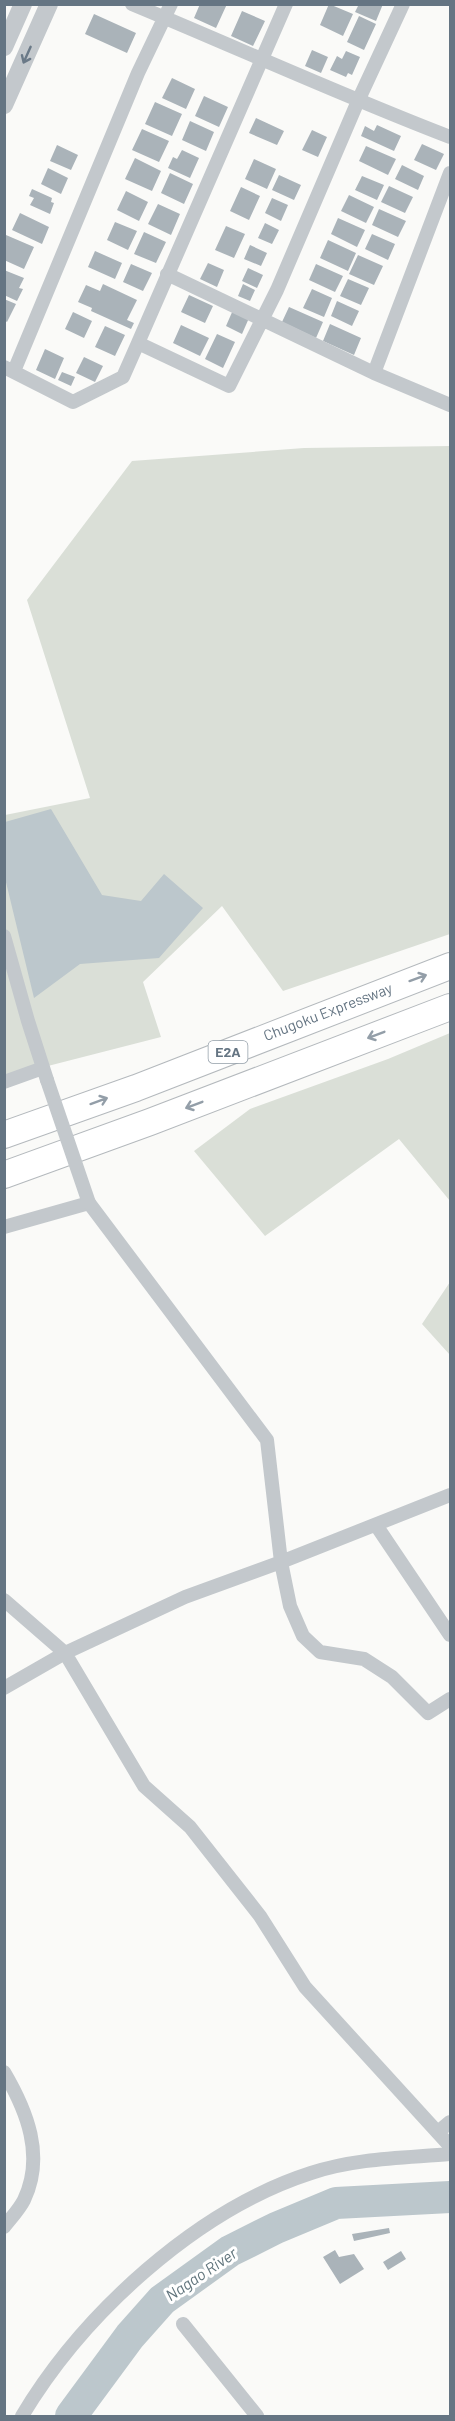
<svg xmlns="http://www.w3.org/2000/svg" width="455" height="2421" font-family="Barlow,sans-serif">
<rect width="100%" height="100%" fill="#fafaf8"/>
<!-- green -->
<path fill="#dadfd7" d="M450,446V934L283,991L222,906L143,982L161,1037L5,1077V815L90,798L27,600L132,461L304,448Z
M450,1033V1201L399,1139L265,1236L194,1151L250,1109L388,1059Z
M450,1282V1355L422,1324Z"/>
<!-- water -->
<path fill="#bcc7cc" d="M51,809L102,895L141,901L164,874L203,908L159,958L80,964L34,998L5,878V822Z"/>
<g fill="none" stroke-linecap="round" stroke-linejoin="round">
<!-- river -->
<path stroke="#bcc7cc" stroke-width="32" d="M71,2416L130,2336L162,2300L230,2251L276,2228L336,2203L450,2197"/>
</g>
<!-- building -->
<path fill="#aab3b9" d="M200,4H227L216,28L194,18Z
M329,4L353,14L343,36L320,25Z
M359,4H383L376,21L355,12Z
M242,11L265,21L253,46L231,36Z
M94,14L136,33L127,53L85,34Z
M359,16L376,24L364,50L347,42Z
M312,50L328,57L321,73L305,66Z
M346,51L360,57L352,75L348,73L346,77L330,70L337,56L342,59Z
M172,78L195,89L186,109L162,98Z
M204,96L228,107L219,127L195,116Z
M155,102L182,114L172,136L145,124Z
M256,118L284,131L277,145L249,133Z
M190,121L214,132L206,151L182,140Z
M377,125L401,136L394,151L361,136L365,126L374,131Z
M142,129L169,141L159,162L132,150Z
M312,130L327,137L318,157L302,150Z
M422,144L444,154L436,170L414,160Z
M57,145L78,155L71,170L50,161Z
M366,146L396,159L388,175L359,161Z
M182,150L199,158L190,178L168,168L173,157L177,159Z
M135,158L161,171L152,191L125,179Z
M254,159L276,169L267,189L245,179Z
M402,165L424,176L418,190L395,179Z
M48,168L68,178L61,194L41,184Z
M170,173L193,184L184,204L161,193Z
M279,175L301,185L294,200L272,190Z
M362,176L384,185L377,200L355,190Z
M389,186L413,197L405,213L381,202Z
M241,187L260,196L249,220L230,211Z
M32,189L52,198L51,202L54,203L50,214L30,205L34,198L29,196Z
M126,191L148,202L139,221L117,210Z
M349,195L374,207L366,223L341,211Z
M272,198L288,205L281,221L265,213Z
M158,204L180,214L171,235L148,224Z
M379,209L406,221L398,237L372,225Z
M20,213L49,227L42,244L12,230Z
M338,218L365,230L357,247L331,234Z
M115,222L137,231L128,250L107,240Z
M265,223L279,230L272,244L258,238Z
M226,226L245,234L234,258L215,250Z
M144,232L166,242L156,263L134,254Z
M372,234L395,244L388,260L365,249Z
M6,235L34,247L24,269L4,260Z
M328,240L356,253L348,271L320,258Z
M250,245L267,253L261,266L244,259Z
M95,251L122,263L115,279L88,267Z
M358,255L383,266L374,285L349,274Z
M208,263L224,270L217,287L200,279Z
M131,264L152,273L143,291L123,282Z
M316,264L343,276L335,292L309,280Z
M248,268L263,275L257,288L242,281Z
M4,270L24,278L19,288L23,289L17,301L4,295Z
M348,279L369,288L361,305L340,296Z
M103,284L137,300L127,320L134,323L131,329L91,311L92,308L78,302L86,285L100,291Z
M243,284L255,290L250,301L238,296Z
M312,289L332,298L324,317L303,308Z
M189,295L213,306L205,323L181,312Z
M4,299L16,304L7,322L4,320Z
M337,301L359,311L352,326L331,316Z
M289,307L323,322L316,338L282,322Z
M233,310L249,318L242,334L226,326Z
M73,312L92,321L84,338L65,329Z
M330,324L361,338L354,355L323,341Z
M181,325L209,338L200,356L173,343Z
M105,326L125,335L115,356L95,347Z
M217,334L235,342L223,368L205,359Z
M45,349L64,358L55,379L36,370Z
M84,357L103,366L95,382L76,373Z
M62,372L75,377L71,386L58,380Z
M389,2228L390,2233L354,2241L352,2234Z
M335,2250L339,2257L354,2254L364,2269L340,2284L323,2257Z
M401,2251L406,2259L388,2270L383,2262Z"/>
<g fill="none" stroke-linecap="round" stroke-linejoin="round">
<!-- motorway casing -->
<g stroke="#b4b9bd" stroke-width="28">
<path id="motorway" d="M4,1135L136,1088L450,966
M4,1175L150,1122L450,1007"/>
</g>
<!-- minor -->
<path stroke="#c3c8cc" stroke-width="14" d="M132,4C238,48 343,96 450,137
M167,274L374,373L450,405
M138,343L286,4
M4,367L73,402L123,377L138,343L229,386L277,290L358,101L403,4
M14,371L138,73L171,4
M374,373L450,173
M4,936L28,1021L47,1080
M4,1082L43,1068
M4,1227L89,1203L267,1440L281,1562L290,1606L303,1636L320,1652L364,1659L392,1677L428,1713L450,1699
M376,1525L450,1635
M4,1600L65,1653L144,1786L190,1827L260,1916L305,1987L450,2146
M4,1688L65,1653L185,1597L281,1562L450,1495
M4,2072C27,2111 45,2156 24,2200C19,2210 10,2219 4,2227
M438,2132L450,2122
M183,2324L257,2416
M22,2416C83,2314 196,2210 311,2173C356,2158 404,2158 450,2154"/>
<!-- tertiary -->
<path stroke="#c3c8cc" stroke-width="18" d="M4,47L23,4
M4,105L49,4"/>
<!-- motorway -->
<use href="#motorway" stroke="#fff" stroke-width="26"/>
<!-- minor-bridge -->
<path stroke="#c3c8cc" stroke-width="14" d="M47,1080L89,1203"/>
</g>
<!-- one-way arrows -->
<defs><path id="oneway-shaft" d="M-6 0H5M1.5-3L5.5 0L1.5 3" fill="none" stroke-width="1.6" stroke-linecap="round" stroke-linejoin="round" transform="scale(1.5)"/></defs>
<use stroke="#6a7987" href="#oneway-shaft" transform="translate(27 55) rotate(114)"/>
<g stroke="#939ea8">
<use href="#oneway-shaft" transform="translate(418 978) rotate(-20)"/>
<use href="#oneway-shaft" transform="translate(376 1035) rotate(159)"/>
<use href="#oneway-shaft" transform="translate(99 1101) rotate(-20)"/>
<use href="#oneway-shaft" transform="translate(194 1105) rotate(159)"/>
</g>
<g text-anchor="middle" stroke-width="6" stroke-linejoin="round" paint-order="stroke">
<!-- shield labels -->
<rect fill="#fff" stroke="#939ea8" stroke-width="1.5" x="208.5" y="1041" width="39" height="22" rx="4.5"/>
<g font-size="14" font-weight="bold" fill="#657583">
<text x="228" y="1057">E2A</text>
</g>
<!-- street labels -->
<g font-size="15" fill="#657583" stroke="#fff">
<text transform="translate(328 1012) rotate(-21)" y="5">Chugoku Expressway</text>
</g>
<!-- water labels -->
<g font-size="16" font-style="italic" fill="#60747c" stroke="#fff">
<text transform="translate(201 2274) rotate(-34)" y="6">Nagao River</text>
</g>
</g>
<!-- border -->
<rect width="455" height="2421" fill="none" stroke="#657583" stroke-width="12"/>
</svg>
